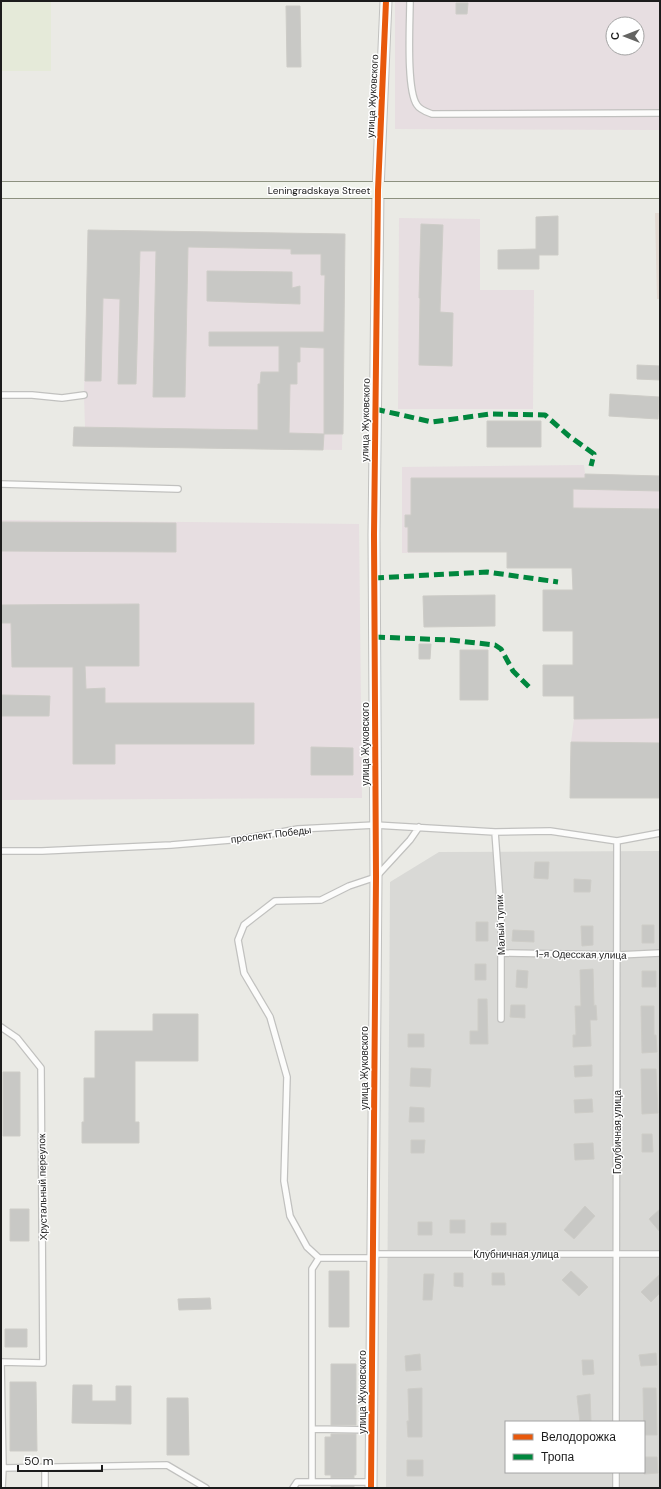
<svg xmlns="http://www.w3.org/2000/svg" width="661" height="1489" font-family="'DM Sans',sans-serif">
<rect width="100%" height="100%" fill="#eaeae5"/>
<!-- residential -->
<path fill="#d9d9d6" fill-rule="evenodd" d="M660,851V1488H386L390,882L439,852ZM506,1422H644V1472H506Z"/>
<!-- commercial -->
<path fill="#e3dad3" d="M655,213H660V299H657Z"/>
<!-- industrial -->
<path fill="#e7dee1" fill-rule="evenodd" d="M395,1H660V130L395,129ZM613,24H637V48H613Z
M399,218L480,219V290H534L533,409H398Z
M88,230L345,234L342,450L73,446L74,427H85L84,395Z
M584,465L585,474L660,476V798H570L571,742L574,719L572,557L582,550L402,553V467Z
M1,520L359,524L362,798L1,800Z"/>
<!-- farmland -->
<path fill="#e5ead9" d="M1,1H51V71H1Z"/>
<!-- building -->
<path fill="#c8c8c5" stroke="#cdccc7" fill-rule="evenodd" d="M456,3H468L467,14H456Z
M286,6H300L301,67H287Z
M558,216V255H539V269H498V250L536,249V217Z
M421,224L443,225L440,312L453,313L452,366L419,365L420,298H419Z
M88,230L345,234L343,434H324L323,450L73,446L74,427L258,430V384H260L261,372H279V346H209V332H324L325,275H321V254H291V249L188,247L185,397H153L156,251H140L136,384H118L120,299L103,298L101,381H85ZM300,347L324,348V434L289,433L290,384H297V362H300Z
M207,271L292,272V288L300,286V304L207,301Z
M637,365L660,366V380L637,379Z
M610,394L659,397L658,419L609,416Z
M487,421H541V447H487Z
M585,474L660,476V491L573,489V508L660,509V718L574,719V696H543V665H573V631H543V590H573L572,568H507V552H408V527H405V515H411V478H585Z
M1,522L176,523V552L1,551Z
M495,595V626L424,627L423,596Z
M139,604V666H85L86,689L105,688V703H254V744H115V764H73V667H12L11,623H1V605Z
M419,644H431L430,659H419Z
M460,650H488V700H460Z
M2,695L50,696L49,716H2Z
M571,742L660,743V798H570Z
M311,747L353,748V775H311Z
M535,862H549L548,879L534,878Z
M574,879L591,880L590,892H574Z
M476,922H488V941H476Z
M642,925H654V943H642Z
M581,926H593V945L582,946Z
M513,930L534,931V942L512,941Z
M475,964H486V980H475Z
M593,969L594,1006L596,1005L597,1020H590L591,1046L573,1047V1035H576L575,1006H581L580,970Z
M517,970L528,971L527,988L516,987Z
M642,971H656V987H642Z
M478,999H487L488,1044H470V1031H478Z
M511,1005H525V1018L510,1017Z
M641,1006H654V1035H656L657,1052L642,1053Z
M153,1014H198V1061H135V1122H139V1143H82V1122H84V1078H95V1031H153Z
M408,1034H424V1047H408Z
M592,1065V1076L575,1077L574,1066Z
M411,1068L431,1069L430,1087L410,1086Z
M641,1069H656L658,1113L642,1114Z
M3,1072H20V1136H3Z
M592,1099L593,1112L575,1113L574,1100Z
M410,1107L424,1108V1122H409Z
M642,1134H652L653,1152H642Z
M411,1140H425L424,1153H411Z
M593,1143L594,1159L575,1160L574,1144Z
M585,1206L595,1216L574,1239L564,1230Z
M10,1209H29V1241H10Z
M660,1209V1232L649,1219Z
M450,1220H465V1233H450Z
M418,1222H432V1235H418Z
M491,1223H506V1235H491Z
M329,1271H349V1327H329Z
M571,1271L588,1287L579,1296L562,1280Z
M454,1273H463V1287L454,1286Z
M492,1273H504L505,1285H492Z
M424,1274H434L432,1300H423Z
M660,1274V1293L651,1302L641,1292Z
M210,1298L211,1309L179,1310L178,1299Z
M5,1329H27V1347H5Z
M656,1353L657,1365L641,1366L639,1355Z
M420,1354L421,1370L406,1371L405,1356Z
M582,1360H593L594,1374L583,1375Z
M331,1364H356V1425H331Z
M10,1382H36L37,1451H10Z
M73,1385H92V1401H116V1386H131V1424L72,1423Z
M422,1388V1437H408L407,1421H409L408,1389Z
M643,1388H656L657,1435H644Z
M590,1394L591,1422H580L577,1396Z
M167,1398H188L189,1455H167Z
M331,1434H356V1475H354V1478H331V1475H325V1437H331Z
M644,1457H657L658,1473L644,1474Z
M407,1460H423V1476H407Z
M331,1486H354V1488H331Z"/>
<g fill="none" stroke-linecap="round" stroke-linejoin="round">
<!-- lane casing -->
<g stroke="#c1c1bf" stroke-width="8">
<path id="lane" d="M410,1C410,22 406,90 417,105C420,110 427,112 432,114L660,113
M1,395H32L62,398L84,395
M1,484L178,489
M495,832L501,915V1019
M1,851H42L171,845L242,839L298,829L375,825L495,832L550,831L617,841L660,833
M501,953L618,955L660,953
M1,1027L17,1038L41,1068L43,1363L1,1362
M373,1254H660
M319,1258L307,1247L290,1216L284,1181L287,1077L270,1017L244,973L238,940L244,925L275,901L321,900L349,886L376,877L410,840L419,827
M1,1362L3,1468
M616,1422L617,841
M372,1430L312,1429V1269L319,1258H373
M45,1468V1488
M616,1472V1488
M312,1482V1429
M2,1488L3,1468L167,1465L206,1488
M293,1488L297,1482H371"/>
</g>
<!-- street casing -->
<g stroke="#c1c1bf" stroke-width="13">
<path id="street" d="M371,1488L376,877L374,535L378,190L386,1"/>
</g>
<!-- secondary casing -->
<g stroke="#8c927f" stroke-width="18">
<path id="secondary" d="M1,190H660"/>
</g>
<!-- lane -->
<use href="#lane" stroke="#fcfcfb" stroke-width="5.5"/>
<!-- street -->
<use href="#street" stroke="#fcfcfb" stroke-width="11"/>
<!-- secondary -->
<use href="#secondary" stroke="#eff2ea" stroke-width="16"/>
<!-- quiet -->
<path stroke="#00873e" stroke-width="5" stroke-dasharray="10 5" stroke-linecap="butt" d="M375,409L432,422L490,414L545,415L569,436L594,454L591,466
M374,578L487,572L558,582
M375,637L450,640L495,645L501,649L513,671L531,689"/>
<!-- cycleway casing -->
<g stroke="#fff" stroke-width="8">
<path id="cycleway" d="M371,1488L376,877L374,535L378,190L386,1"/>
</g>
<!-- cycleway -->
<use href="#cycleway" stroke="#e8590c" stroke-width="6"/>
</g>
<g text-anchor="middle" stroke-width="3" stroke-linejoin="round" paint-order="stroke">
<!-- street labels -->
<g font-size="10" fill="#1c1c1c" stroke="#fff">
<text transform="translate(372 96) rotate(-87)" y="4">улица Жуковского</text>
<text x="319" y="194">Leningradskaya Street</text>
<text transform="translate(365 420) rotate(-89)" y="4">улица Жуковского</text>
<text transform="translate(365 744) rotate(-90)" y="4">улица Жуковского</text>
<text transform="translate(271 834) rotate(-7)" y="4">проспект Победы</text>
<text transform="translate(500 925) rotate(-92)" y="4">Малый тупик</text>
<text transform="translate(581 954) rotate(1)" y="4">1-я Одесская улица</text>
<text transform="translate(364 1068) rotate(-90)" y="4">улица Жуковского</text>
<text transform="translate(617 1132) rotate(-90)" y="4">Голубичная улица</text>
<text transform="translate(42 1187) rotate(-91)" y="4">Хрустальный переулок</text>
<text x="516" y="1258">Клубничная улица</text>
<text transform="translate(362 1392) rotate(-90)" y="4">улица Жуковского</text>
</g>
</g>
<!-- border -->
<rect width="661" height="1489" fill="none" stroke="#1c1c1c" stroke-width="4"/>
<!-- legend -->
<rect x="505" y="1421" width="140" height="52" fill="#ffffff" stroke="#a4a4a4"/>
<rect x="513" y="1434" width="20" height="6" fill="#e8590c" stroke="#a4a4a4"/>
<text x="541" y="1441" font-size="12" fill="#1c1c1c">Велодорожка</text>
<rect x="513" y="1454" width="20" height="6" fill="#00873e" stroke="#a4a4a4"/>
<text x="541" y="1461" font-size="12" fill="#1c1c1c">Тропа</text>
<!-- north arrow -->
<g transform="translate(625 36) rotate(270)"><circle r="19" fill="#ffffff" stroke="#a4a4a4"/>
<path d="M0-3L7 15L0 10L-7 15Z" fill="#646462"/>
<text y="-6" font-size="11" font-weight="bold" text-anchor="middle" fill="#1c1c1c">С</text>
</g>
<!-- scale -->
<path d="M18 1465v6h84v-6" fill="none" stroke="#1c1c1c" stroke-width="2"/>
<text x="24" y="1465" font-size="12" fill="#1c1c1c" stroke="#ffffff" stroke-width="3" paint-order="stroke">50 m</text>
</svg>
